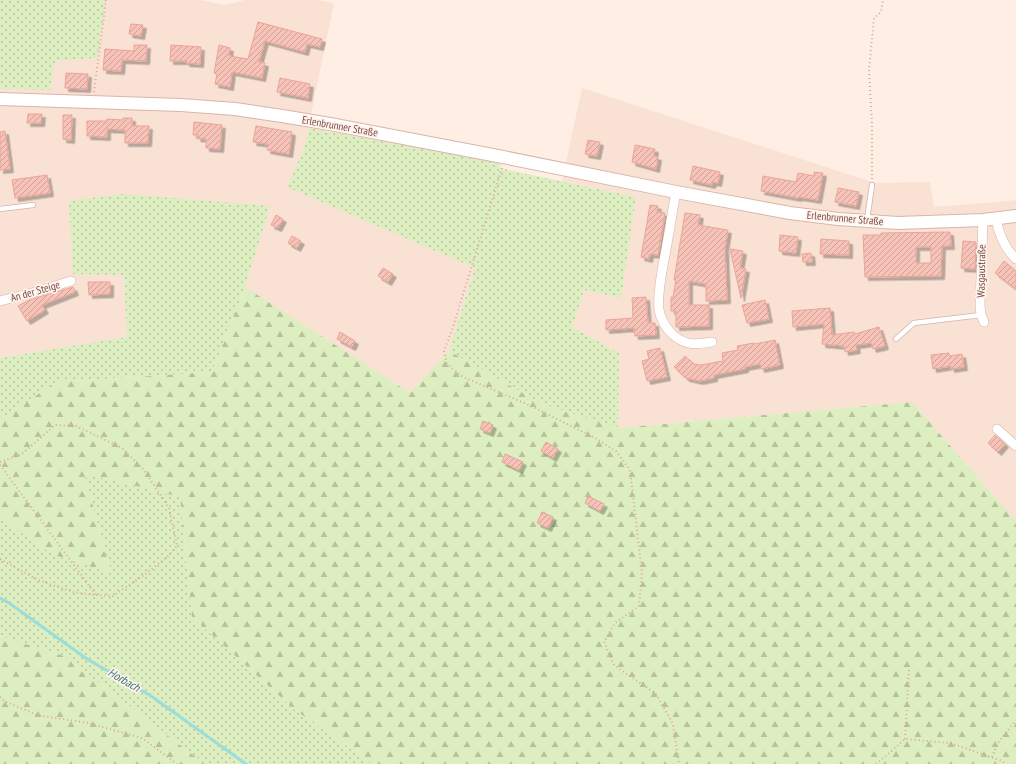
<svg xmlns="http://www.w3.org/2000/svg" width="1016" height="764" font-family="'PT Sans Narrow',sans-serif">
<defs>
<pattern id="grass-dots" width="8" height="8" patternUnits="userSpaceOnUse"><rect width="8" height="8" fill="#ddeec0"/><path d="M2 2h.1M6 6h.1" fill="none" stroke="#b8c39e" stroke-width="1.8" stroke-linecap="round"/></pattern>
<pattern id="forest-firs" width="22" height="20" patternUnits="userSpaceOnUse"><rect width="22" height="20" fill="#ddeec0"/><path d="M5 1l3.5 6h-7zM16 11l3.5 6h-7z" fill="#b8c39e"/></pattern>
<pattern id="building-hatch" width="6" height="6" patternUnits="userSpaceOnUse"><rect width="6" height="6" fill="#f7c3b8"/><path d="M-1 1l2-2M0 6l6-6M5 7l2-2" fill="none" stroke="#cda197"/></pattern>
<filter id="shadow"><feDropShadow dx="3.5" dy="3.5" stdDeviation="0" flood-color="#0004"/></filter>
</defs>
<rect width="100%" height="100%" fill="#ffeee4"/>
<!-- residential -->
<path fill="#f9e1d4" d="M106,0H200L225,5L245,0H316L334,3L304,148L288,187L475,268L449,351L410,394L245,287L270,206L124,275L127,338L0,358V89L50,90L55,61L97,58Z
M582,88L875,183L930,182L934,207L998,202L1016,200V521L912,402L618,428L619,353L572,327L584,290L621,298L636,197L562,181Z"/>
<!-- grass -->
<path fill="url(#grass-dots)" d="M0,0H106L97,58L55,61L50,90L0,89Z
M309,128L501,163L499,168L636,197L621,298L584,290L572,327L619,353L618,428L542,404L449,351L475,268L287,187L304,148Z
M122,194L270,206L245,287L212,372L57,382L0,419V358L127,337L124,275L73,274L69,201Z
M84,473L180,497L192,617L295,710L373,764H205L64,656L0,636V518L54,555L111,572Z"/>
<!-- forest -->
<path fill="url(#forest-firs)" d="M245,287L410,393L449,351L542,404L618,428L912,402L1016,521V764H373L295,710L192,617L180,497L84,473L111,573L54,555L0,518V419L57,382L212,372Z
M0,636L64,656L205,764H0Z"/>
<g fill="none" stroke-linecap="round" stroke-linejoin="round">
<!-- stream -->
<path stroke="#9bddd9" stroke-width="3" d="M0,598L9,603L87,659L151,696L246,764"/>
</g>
<!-- building -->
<path fill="url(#building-hatch)" stroke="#eba497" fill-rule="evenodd" filter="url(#shadow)" d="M258,22L322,39L320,47L307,44L305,52L265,41L259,62L265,63L262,78L232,72L230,87L215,84L217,74L214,73L219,45L230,48L229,56L248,59Z
M131,24L143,25L141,36L129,34Z
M134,45H147L146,61L122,60L121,71L103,70L105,49L134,51Z
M171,45L201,47L200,64L186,63L187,61H170Z
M66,73L88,74L87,89L65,88Z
M280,78L310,84L308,98L277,92Z
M28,114H42L41,123H27Z
M63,115H72L71,140L63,139Z
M123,118H132V126H149L148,143H125V130L107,129V137L87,136V121H107V119L123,120Z
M194,122L222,125L220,149L206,148V139L197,138L198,135H193Z
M256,126L292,132L289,154L267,150L268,144L253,142Z
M5,131L10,169L0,170V132Z
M588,140L600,142L597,156L585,154Z
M635,145L655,149L654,156L658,157L656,169L632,162Z
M693,166L720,172L718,183L713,182L712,185L690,180Z
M814,172L823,173L818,200L799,197L798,198L761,191L763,176L796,182L798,173L814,176Z
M47,175L50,193L15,198L12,180Z
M838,188L859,192L856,206L835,202Z
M650,205L658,206L657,212L665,213L658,255L650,254L649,259L641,257Z
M685,213L700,215L698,225L728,230L725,248L727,300L706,301V284L689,281V305H709V326L676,327V311H671V297H673L676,280H674Z
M276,215L283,219L278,228L271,225Z
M950,232L951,246H942L941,276L865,277L863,235H881V233ZM916,247H931V263H916Z
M780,235L798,237L796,253L779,251Z
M292,236L301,241L297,248L288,243Z
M821,239L849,241V255L820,254Z
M963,241L976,242L975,269L961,268Z
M730,249L743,251L740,268L746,269L741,298Z
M811,253L812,262H803L802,254Z
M1004,261L1016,271V289L995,273Z
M383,268L393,274L388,282L378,276Z
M88,282H110V294L89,295Z
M73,287L75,292L42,305L45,310L27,321L18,306L29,300Z
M646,297L648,323H655L656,335L635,336L634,328L606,330V320L633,318L632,298Z
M765,300L769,319L747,323L742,305Z
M830,308L832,335L854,332L855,334L879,327L885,346L873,349L871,343L856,345L857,350L845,352L844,346L822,344L824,324L793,327L792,311Z
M340,332L355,341L352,347L337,339Z
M775,340L780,365L761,369L760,364L745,367V369L714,375V378L700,381L686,378L674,367L685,356L694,364L701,365L723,361L722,353L738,350L737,346L754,343L755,344Z
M660,348L667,377L647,381L642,361L649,359L647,351Z
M949,353V356L962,354L964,367L951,369V366L933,369L931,355Z
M483,421L493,425L490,433L480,429Z
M995,435L1005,444L998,452L988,443Z
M546,442L558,449L553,458L541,451Z
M505,454L523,462L519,470L502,462Z
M588,496L604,504L600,511L585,503Z
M542,512L553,517L548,528L537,523Z"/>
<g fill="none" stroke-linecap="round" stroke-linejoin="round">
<!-- lane casing -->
<g stroke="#d4b4ab" stroke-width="6">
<path id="lane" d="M0,209L33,205
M867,220L872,185
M896,339L914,323L981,315"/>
</g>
<!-- street casing -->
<g stroke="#d4b4ab" stroke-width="10">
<path id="street" d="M676,192C672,213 669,234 665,255C662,271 657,294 659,310C662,325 673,339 688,343C696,345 704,343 712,342
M996,219C999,234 1004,248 1016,259
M983,220L980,305L981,315L984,322
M0,301L32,293L71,281
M997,429L1016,446"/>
</g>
<!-- secondary casing -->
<g stroke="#dab5aa" stroke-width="14">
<path id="secondary" d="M0,99L181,105L235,109L282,116L330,124L503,157L676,192L790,213L838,219L898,223L983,220L1016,216"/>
</g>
<!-- path -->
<path stroke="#dca69b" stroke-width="2" stroke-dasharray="1 3" stroke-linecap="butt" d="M94,92L106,0
M502,168L453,327L444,351L447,364L463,377L529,405L597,439L617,452L630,470L642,573L639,606L615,623L604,642L614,665L656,694L673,724L679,764
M872,179V125L869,70L874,18L881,12L883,0
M0,462L22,454L55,425L76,426L122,448L144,470L169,508L177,546L167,557L144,575L113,596L96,595
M0,465L96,595L73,592L38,580L0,559
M0,697L4,701L37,715L88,723L142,738L177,764
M905,739L909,670
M992,757L997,744L1016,720
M876,764L886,756L905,739L950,743L1002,761L1005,764"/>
<!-- lane -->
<use href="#lane" stroke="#fff" stroke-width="4.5"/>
<!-- street -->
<use href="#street" stroke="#fff" stroke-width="9"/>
<!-- secondary -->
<use href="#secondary" stroke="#fff" stroke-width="12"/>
</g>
<g text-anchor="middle" stroke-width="3.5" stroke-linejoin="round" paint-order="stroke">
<!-- street labels -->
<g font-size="11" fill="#7a4d46" stroke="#fff3ec">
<text transform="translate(340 126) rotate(10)" y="4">Erlenbrunner Straße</text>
<text transform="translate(845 218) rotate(5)" y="4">Erlenbrunner Straße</text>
<text transform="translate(981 271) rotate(-89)" y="4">Wasgaustraße</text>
<text transform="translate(35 291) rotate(-16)" y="4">An der Steige</text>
</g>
<!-- water labels -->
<g font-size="12" font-style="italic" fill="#357976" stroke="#fff3ec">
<text transform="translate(124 680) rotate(30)" y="4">Horbach</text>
</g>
</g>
</svg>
